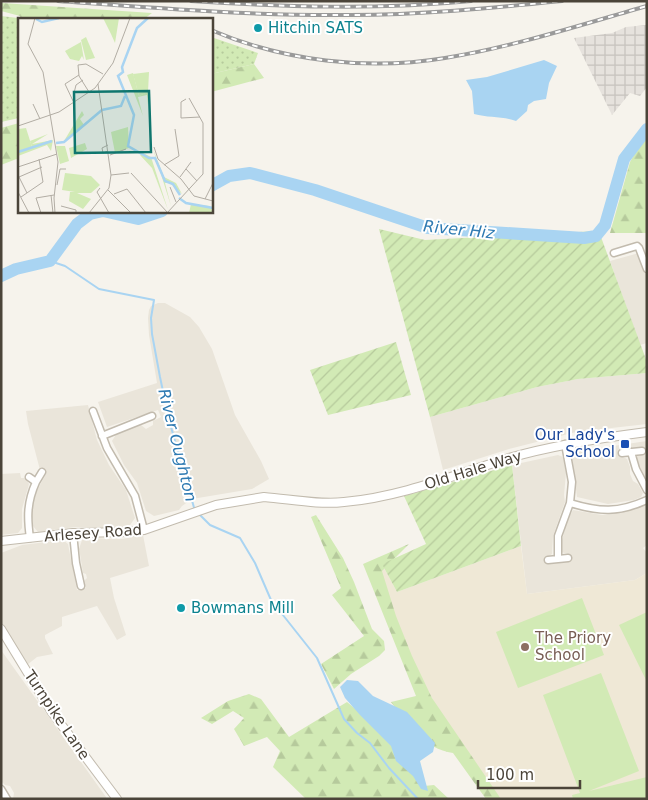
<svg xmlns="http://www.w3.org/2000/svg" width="648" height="800" font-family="'DejaVu Sans',sans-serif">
<defs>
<pattern id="industrial-grid" width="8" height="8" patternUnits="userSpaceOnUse" patternTransform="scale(1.25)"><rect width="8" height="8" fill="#e6e2dd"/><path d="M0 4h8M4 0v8" fill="none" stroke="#c7c3be"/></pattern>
<pattern id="grass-dots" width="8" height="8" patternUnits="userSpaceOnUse" patternTransform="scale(1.25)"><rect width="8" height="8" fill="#d2eab5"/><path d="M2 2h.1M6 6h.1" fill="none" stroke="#b6ca9c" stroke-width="1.8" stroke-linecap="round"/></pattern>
<pattern id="forest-firs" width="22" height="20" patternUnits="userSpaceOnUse" patternTransform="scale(1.25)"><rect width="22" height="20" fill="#d2eab5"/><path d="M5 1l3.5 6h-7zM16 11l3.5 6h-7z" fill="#b6ca9c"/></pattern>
<pattern id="garden-furrows" width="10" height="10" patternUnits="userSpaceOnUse" patternTransform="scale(1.25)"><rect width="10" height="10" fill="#d2eab5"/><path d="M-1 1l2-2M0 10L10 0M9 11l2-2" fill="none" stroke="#b6ca9c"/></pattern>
</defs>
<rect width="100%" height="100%" fill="#f6f3ec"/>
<!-- residential -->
<path fill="#eae5da" d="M639,253L647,277V343L640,345L610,261Z
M158,303H165L190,317L199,327L212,349L235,415L261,461L269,479L252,489L192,499L182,506L179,510L154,516L146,511L137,483L124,465L112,441L117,433L141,425L146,429L153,425V421L161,417L158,410L107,427L98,402L157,383L149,335L148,318L149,310L151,306Z
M647,373V424L576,432L509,449L443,470L430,417L537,387L578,379Z
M88,405L97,440L109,465L126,490L135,518L128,528L75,527L38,532L33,526L31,508L36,492L46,474L44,471L40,470L28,424L26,411Z
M647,441V481L637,461V456L643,454V448H621L619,451L621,456L627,459L630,467V474L633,481L638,484L643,493L641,497L634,500L608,504L577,497L572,459L579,451Z
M558,455L563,457L566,473L564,495L565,502L553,536L552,554L545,559L547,564L567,562L570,559L568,554L561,552L560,547L565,529V524L573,510L602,515L613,514L647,505V545L643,548L647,553V573L635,580L527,594L512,465Z
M20,473L21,478H25L29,484L22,509V528L18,533L1,535V474Z
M143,535L149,566L110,578L114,598L126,635L117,640L97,606L62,617V626L45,635V638L53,654L37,657L27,665L1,624V553L22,545L63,540L68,544L77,590L86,588L84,581L87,578L86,574L83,573L80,554L79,549L82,540L85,538L122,539Z
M1,650L106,797V799H13L14,793L10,786L5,785L1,781Z"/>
<!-- industrial -->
<path fill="url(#industrial-grid)" d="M647,25V87L640,96L630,93L612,115L574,38L612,33L626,27Z"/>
<!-- education -->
<path fill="#efe8d6" d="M521,546L527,594L635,580L647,573V799H490L471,773L367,573L382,564L397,592Z"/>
<!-- grass -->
<path fill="url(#grass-dots)" d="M1,16L18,18L19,21V118L1,122Z
M211,37L258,53L254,64L211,74Z"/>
<!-- forest -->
<path fill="url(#forest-firs)" d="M2,3L152,13L144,19H21L20,16L1,11Z
M254,64L264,78L211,92V74Z
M19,123V158L1,165V128Z
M647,131V233H610L630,162Z
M316,515L343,558L354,582L372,629L384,641L385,650L379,656L351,674L334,689L321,664L364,636L332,595L341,588L311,517Z
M409,544L382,571L396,616L412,656L432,698L501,799H486L453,753C424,749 409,724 391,702L416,696L363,564Z
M249,694L261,699L289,737L347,702L386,734L424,786L434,785L449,799H306L273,767L280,751L267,737L244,746L234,729L244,718L233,711L212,724L201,718L228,701Z"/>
<!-- park -->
<path fill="#d2eab5" d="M582,598L604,655L518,688L496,632Z
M647,612V682L619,625Z
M601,673L639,771L589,791L647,777V799H573L572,795L580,793L543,695Z"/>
<!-- garden -->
<path fill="url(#garden-furrows)" d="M379,229L425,240L597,231L601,237L647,362V373L578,379L537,387L430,417Z
M396,342L411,395L328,415L310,370Z
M512,465L521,546L397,592L382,564L426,544L404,496Z"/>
<!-- water -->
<path fill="#a9d4f2" d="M544,60L557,66L549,83L546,99L534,101L528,105L527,111L516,121C502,116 488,118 474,114L472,91L466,80L487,77Z
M347,680L358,681L373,696L407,712L435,743L433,752L420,761L428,791L421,789L413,776L396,761L391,746L360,715L345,698L340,687Z"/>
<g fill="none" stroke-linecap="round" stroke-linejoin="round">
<!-- stream -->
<path stroke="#a9d4f2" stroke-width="2" d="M50,261L65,266L99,289L154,300L151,318L152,334L160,377L169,420L195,511
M199,514L210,525L240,538L255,563L271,600L317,658L344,719L357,733L370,743L389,768L418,799"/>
<!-- river -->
<path stroke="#a9d4f2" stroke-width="12" d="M211,186L229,176L250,173L315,190L428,228L584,238L596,236L605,225L624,159L647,129
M1,276L16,269L50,261L77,224L90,214L103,211L138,219L162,211"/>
<!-- minor casing -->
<g stroke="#c2bbae" stroke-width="9">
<path id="minor" d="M614,253L637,246L639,248L647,269
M93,411L107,448L135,496L144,530
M102,436L152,416
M565,444L572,482L570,503C600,512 618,513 647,500
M631,452L636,469L647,490
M622,453L642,451
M29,477L36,482L42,472
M73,533L76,563L81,586
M30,538C27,517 27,502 36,482
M558,559V536L570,503
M548,560L568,558
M1,789L7,799"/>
</g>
<!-- tertiary casing -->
<g stroke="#c2bbae" stroke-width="10">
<path id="tertiary" d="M1,541L73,533L128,532L144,530L216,505L264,497C290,499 318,505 344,502C401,497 454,475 509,458C554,445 600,438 647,432
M1,629L51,711L117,799"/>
</g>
<!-- minor -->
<use href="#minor" stroke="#fff" stroke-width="6"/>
<!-- tertiary -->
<use href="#tertiary" stroke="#fff" stroke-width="8"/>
<!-- rail casing -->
<g stroke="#9a9a9a" stroke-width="4">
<path id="rail" d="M58,1C155,8 252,16 350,15C421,15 491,8 562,1
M191,1C284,7 378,10 471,1
M211,30C283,61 368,71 445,58C513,47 580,25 647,6"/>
</g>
<!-- rail -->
<use href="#rail" stroke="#fff" stroke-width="2" stroke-dasharray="5.5" stroke-linecap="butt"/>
</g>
<!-- markers -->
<g fill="#0f9aa8" stroke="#fff" stroke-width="2">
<circle cx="258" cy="28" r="5"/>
<circle cx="181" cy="608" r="5"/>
</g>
<rect fill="#1a4fb4" stroke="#fff" stroke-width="2" x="620" y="439" width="10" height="10" rx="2.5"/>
<circle fill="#8d6e63" stroke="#fff" stroke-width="2" cx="525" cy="647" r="5"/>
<g text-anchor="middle" stroke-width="4" stroke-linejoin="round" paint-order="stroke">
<!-- culture labels -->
<g font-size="15" fill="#0d838f" stroke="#fff" text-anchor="start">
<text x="268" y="33">Hitchin SATS</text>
<text x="191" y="613">Bowmans Mill</text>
</g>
<!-- transit labels -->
<g font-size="15" fill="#164399" stroke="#fff" text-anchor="end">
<text x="615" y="440">Our Lady's<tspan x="615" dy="17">School</tspan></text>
</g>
<!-- street labels -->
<g font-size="15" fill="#4b4439" stroke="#fff">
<text transform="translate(473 470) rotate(-17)" y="5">Old Hale Way</text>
<text transform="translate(93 533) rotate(-4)" y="5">Arlesey Road</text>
<text transform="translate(57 715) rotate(56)" y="5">Turnpike Lane</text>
</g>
<!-- education labels -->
<g font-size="15" fill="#785e54" stroke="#fff" text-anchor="start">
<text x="535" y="643">The Priory<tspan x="535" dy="17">School</tspan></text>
</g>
<!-- water labels -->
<g font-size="16" font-style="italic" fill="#2e7ab2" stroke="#fff">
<text transform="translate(459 229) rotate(6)" y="6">River Hiz</text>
<text transform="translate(178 445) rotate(76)" y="6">River Oughton</text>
</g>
</g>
<!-- overview -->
<g transform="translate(18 18)">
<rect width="195" height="195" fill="#f6f3ec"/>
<path d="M85,0H101L97,25L93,16ZM131,54L130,74L121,78L115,56ZM8,110L14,129L0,133V111ZM38,128H47L51,143L42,146ZM47,155L73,158L82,167L73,175H59L73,181L65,191L51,183L52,174H57L44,172Z" fill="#d2eab5"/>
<path d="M115,55L121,78L131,73L130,87L129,77L120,79L125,98L109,57ZM64,93L66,97L62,101L66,107L46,123ZM30,116L14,126L35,122L33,133L29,127L0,138V133L14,129L12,123ZM135,131L146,159L158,165L164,176L152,165H147L153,188ZM125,135L133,139L150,192L134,150L122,137Z" fill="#d2eab5"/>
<path d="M68,19L77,40L68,42L63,22Z" fill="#d2eab5"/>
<path d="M63,24L66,42L64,38L61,43L52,41L47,33ZM67,125L69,131L53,140L51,130ZM173,186L192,188L195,195H171Z" fill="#d2eab5"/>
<path d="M110,109L111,130L97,135L93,114Z" fill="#d2eab5"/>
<path fill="none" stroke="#a9d4f2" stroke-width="2.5" d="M130,0L119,10L104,49L105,54L100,58L116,97L110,128L131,140H137L147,163L155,166L162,177M18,1L24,4L41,0M38,125L46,124L84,92L103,88L107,78M0,134L34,123M161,180L168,185L195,190"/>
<path fill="none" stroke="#b2ada4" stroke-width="1" d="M17,0L10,26L25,54L40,144L36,180L37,195M71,74L61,58L60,47L68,46L85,56M56,75L58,67L65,62M168,81L163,84V100L182,99M56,85L47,66L61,57M15,86L22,101M0,108L41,94L77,70L95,45L112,0M136,129L140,141L163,161L176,178L195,183M90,133L85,135L84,130L90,127M92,137L108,131M146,147L161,138L157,111M0,149L39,136M168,151L179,163M113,155L150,195M0,157L9,175M93,157L111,155M1,159L24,149M162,159L173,144M39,167L42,151H48M152,169L158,184M82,170L79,174L91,195M90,172L113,195M0,174L11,195M96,176L109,171L128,195M33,177L35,195M3,179L25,164L21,141M187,181L195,165M43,188L58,192V195M23,195L18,180L36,177M71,195L91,170L93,157L80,66M149,195L185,156V105L171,80"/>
<path fill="#0f766e" fill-opacity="0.15" stroke="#0f766e" stroke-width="2.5" d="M131,73L133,134L57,135L56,74Z"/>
<rect width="195" height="195" fill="none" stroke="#4b4439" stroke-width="2.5"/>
</g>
<!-- border -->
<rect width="648" height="800" fill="none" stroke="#4b4439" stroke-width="5"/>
<!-- scale -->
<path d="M478 780v8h102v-8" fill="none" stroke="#4b4439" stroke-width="2.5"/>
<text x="486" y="780" font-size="15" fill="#4b4439" stroke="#ffffff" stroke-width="4" paint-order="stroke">100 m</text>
</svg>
